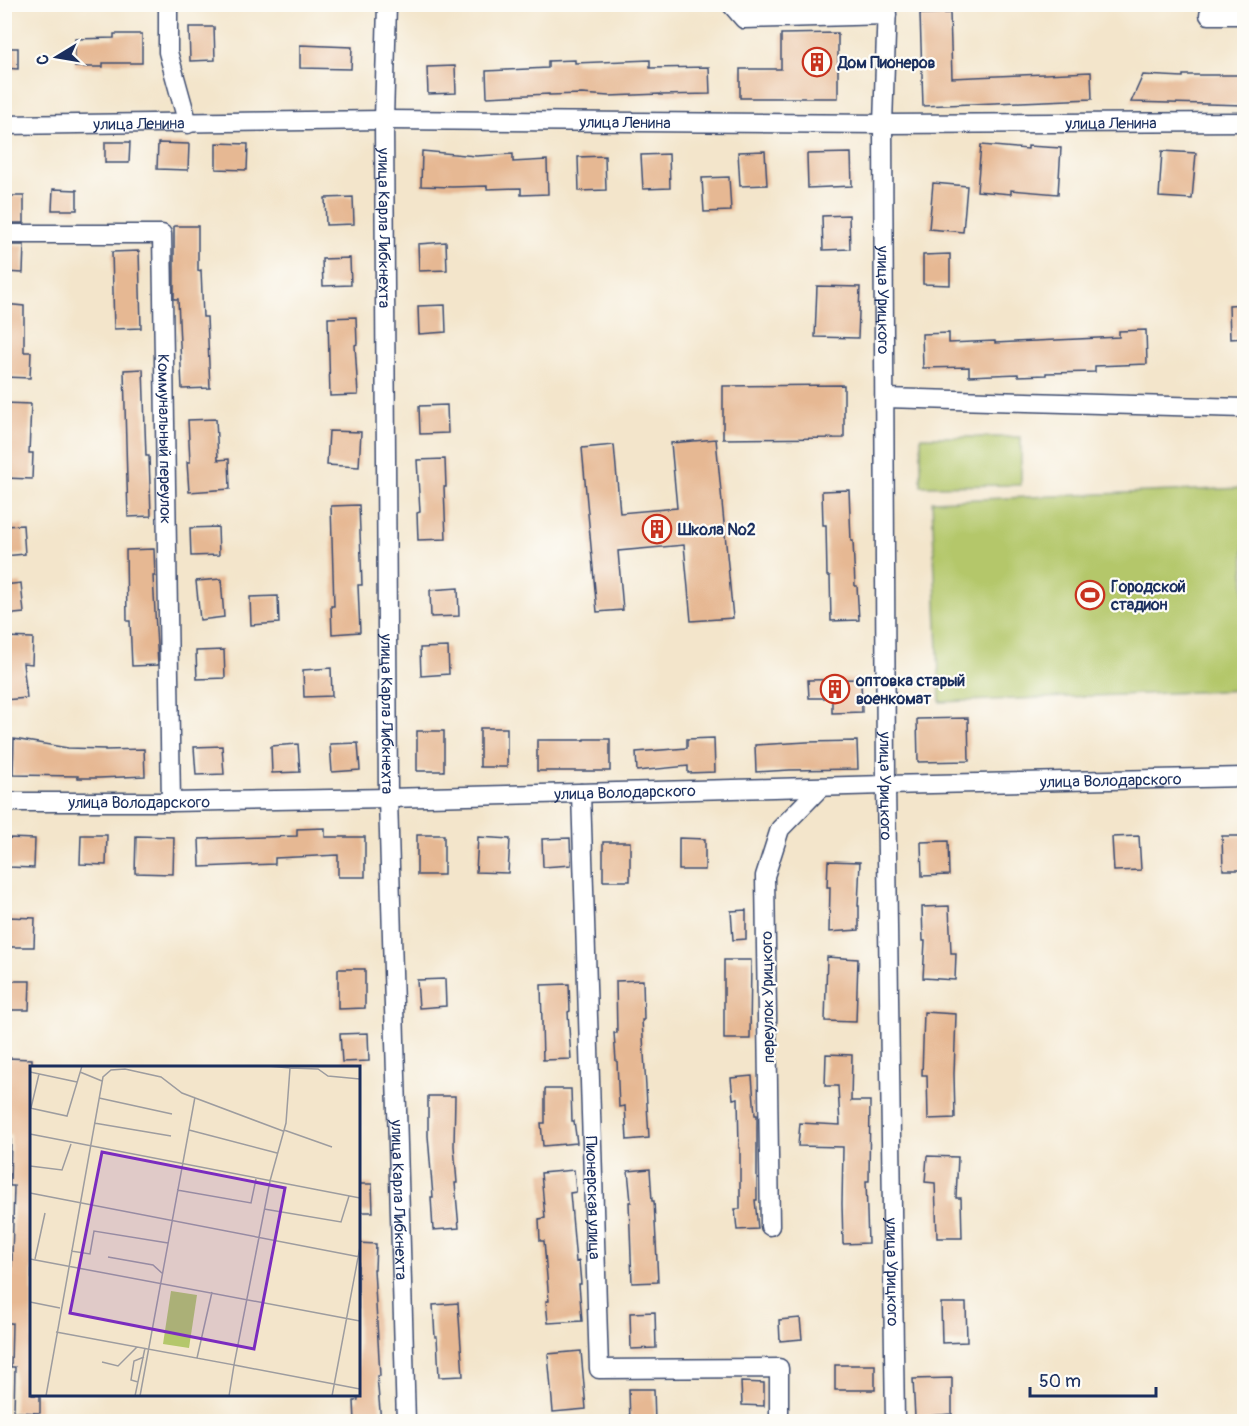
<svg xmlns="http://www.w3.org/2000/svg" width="1249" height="1426" font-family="Pangolin,sans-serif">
<rect width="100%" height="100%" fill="#fdfcf7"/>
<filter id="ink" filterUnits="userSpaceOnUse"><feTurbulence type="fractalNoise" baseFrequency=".0167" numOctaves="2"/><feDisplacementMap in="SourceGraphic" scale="12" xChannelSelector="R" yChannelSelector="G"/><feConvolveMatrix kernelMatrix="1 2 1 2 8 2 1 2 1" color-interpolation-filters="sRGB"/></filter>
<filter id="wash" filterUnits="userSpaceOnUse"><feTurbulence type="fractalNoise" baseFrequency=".008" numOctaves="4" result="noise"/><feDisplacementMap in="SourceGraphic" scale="24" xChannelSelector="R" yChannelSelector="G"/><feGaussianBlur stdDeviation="1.35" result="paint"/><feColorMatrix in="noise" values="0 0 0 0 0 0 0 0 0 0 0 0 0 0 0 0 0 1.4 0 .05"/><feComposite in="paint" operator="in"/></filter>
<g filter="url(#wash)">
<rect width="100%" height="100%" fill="#f3e5cb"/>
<!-- green -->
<path fill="#b4c76b" stroke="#687b64" stroke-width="1.5" d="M921,437H1021V485L921,486Z
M1244,488V690L940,702L932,501Z"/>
<g id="blocks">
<!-- building -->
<path fill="#e6b893" d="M950,13L952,78L1091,72L1092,99L923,106L920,14Z
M189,27H214L215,60L190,61Z
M838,33V98H740V69H781V34Z
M114,34H142V63H103V67H75V39L114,38Z
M300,45L352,47L351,69L300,68Z
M4,48H18V69L4,68Z
M575,60V63L650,60V68L709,67L710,94L660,95V94L609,96L582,94L549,95V94L487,97L486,71L548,68V61Z
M455,66L456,93L428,94L427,67Z
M1143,75L1183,77V75H1245V105L1131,102Z
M105,142H130L129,163H105Z
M158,143L189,144L188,170L157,169Z
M216,143L248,144L247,170L216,169Z
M981,145L1028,149V146L1061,148L1058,194L1011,190V194L977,191Z
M422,151L476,156L513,154V162L547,160L548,194L521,195V188L487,189V186L452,187L421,186Z
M765,151L767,185L740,186L738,152Z
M1162,151L1196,153L1192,199L1159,197Z
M851,153L852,186L808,188L807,154Z
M669,154L670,188L643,189L641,155Z
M605,156L606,190L579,191L578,157Z
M729,177L731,211L704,212L702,178Z
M933,183L967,186L963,232L929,229Z
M53,189L77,190V210H52Z
M4,196H24V223H4Z
M353,197L354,224L326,225L325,198Z
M849,215L850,249L823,250L822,216Z
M174,226H198V271L201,270L203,317H207L210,388L182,389L178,299H174Z
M446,242L447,270L419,271L418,244Z
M4,245H24L23,273L4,272Z
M139,251L141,328L114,329L112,252Z
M950,254V285L923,284V255Z
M350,258L351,285L323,286L322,259Z
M817,286L860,287L858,338L815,337Z
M4,304L24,306V352H31L30,378L4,377Z
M1245,304V338L1230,339L1229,305Z
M445,305L446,332L419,334L418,306Z
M356,317L357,344L355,345L358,395L330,396L328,318Z
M1146,330L1147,364L1095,366V372L1046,373V375L1018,376V374L969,376V367L923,368L922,334L949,333V343L995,341V343L1119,337V331Z
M143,369L146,456H149L151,516L128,517L124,370Z
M844,385V438L723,439V386Z
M4,403L31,404L29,453H33L32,479L4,478Z
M447,405L448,433L420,434L419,406Z
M216,419L218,460L229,459L230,489L189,492L187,462H190L188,420Z
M329,431L361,432L359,467L327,465Z
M716,439L733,618L691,621L684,545L618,551L623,610L597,612L582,448L614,445L620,513L677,508L671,443Z
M445,459L446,487H444L446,539L418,540L417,513L420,512L417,460Z
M849,490L851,541H853L855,586H857L859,620L831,621L830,576H827L826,525H823L822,491Z
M359,505L362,585H358L360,632L332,634L331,606H334L331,506Z
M23,525L25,554L4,556V526Z
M218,527L219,555L191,556L190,528Z
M154,549L155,576H153L158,665L132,666L130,621H127L126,550Z
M221,579L224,617L200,620L196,581Z
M21,583L24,613L4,615V585Z
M458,588L459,616L431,617L430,590Z
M278,596L279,623L251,625L250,597Z
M4,637L33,638L32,664L23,663L27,698L4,700Z
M448,647L449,674L421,676L420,648Z
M224,650L225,678L197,679L196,651Z
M331,668L332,696L304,697L303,670Z
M861,679L862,712L832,713V698H809L808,680Z
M968,718L969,761L918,762L917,719Z
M480,728H507V767H480Z
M417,731H444V771H417Z
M714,738L715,772L688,773V766L637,771L636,752L687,748V739Z
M14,739L68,748L105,749V750L144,749L145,776L99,778H78V776L13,775Z
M584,739H610V771H537V740H584Z
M857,741L858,769L790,770L756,772L755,745L807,742Z
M358,743L360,770L332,772L330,744Z
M298,744L300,772L272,773L271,746Z
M222,746L224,774L196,775L194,747Z
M325,828V837H365V877H338V855L275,858V864L200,867L199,839L297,836V829Z
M81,835H107L106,865L80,864Z
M417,835H444V875H417Z
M136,836L174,837L173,874L135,873Z
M1139,836L1141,870L1114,871L1112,837Z
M1222,836H1245V870H1223Z
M478,837L510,839L508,873L476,872Z
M8,838L35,839L34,868L8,867Z
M570,838L571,865L543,867L542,839Z
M679,838L705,839V870H679Z
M948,841L949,875L922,876L921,842Z
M603,842H630V881H603Z
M828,861L860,862L858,906H859V930L829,932L830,887H827Z
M949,906L951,953H956L955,980L923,978L925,941H923L922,907Z
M746,910V939L733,940L731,911Z
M8,917L35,918L34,947H8Z
M827,957L858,959L856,1022L825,1021Z
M724,960H751L750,1039H724Z
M338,969H365V1008L338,1009Z
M445,979L446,1006L419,1008L417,980Z
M643,980L644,1020H642L649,1138L627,1140L625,1106L619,1107L617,1061H616L614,1033H617L616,981Z
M4,981H30L29,1010H4Z
M569,984L570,1011L568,1012L571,1059L543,1060L541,985Z
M924,1012L956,1014L954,1074L955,1118L928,1119L927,1075H922Z
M368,1033L369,1061L342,1062L340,1034Z
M826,1054L852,1055L851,1101H870L869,1181H866L868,1243L843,1244L842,1204L843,1147L798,1146L800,1123L840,1125L838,1086H825Z
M7,1058L32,1059V1395H40V1413L14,1412L15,1367H11L12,1323H8L9,1294H11L14,1186H10L11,1135H6Z
M752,1076L755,1115H757V1200H755L758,1229L737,1230L735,1209H740V1148H739L738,1098L733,1099L731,1078Z
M545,1089H571L572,1121H574L577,1143L543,1146L541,1123H545Z
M428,1096H455L454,1146L457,1183H455L459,1228L433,1230L431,1197H433L428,1136Z
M927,1156L958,1157L956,1198H961L962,1238H937L935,1183L925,1182Z
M650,1169L652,1201H654L658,1282L632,1283L629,1202H631L628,1171Z
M574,1170L576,1192L570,1193L576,1262L579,1261L581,1284H579L582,1321L548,1323L546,1301H549L544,1241H540L539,1219L545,1218L541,1173Z
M358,1184H372L373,1212H358Z
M358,1243L376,1244L375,1269H374L380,1376H377L381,1422H355L354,1401L358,1400Z
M458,1303L463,1376L439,1377L437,1337H435L433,1305Z
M941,1303H966L967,1342L942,1343Z
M655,1312L656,1348L631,1349L630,1313Z
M800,1318L802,1339L780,1341L779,1320Z
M581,1351L586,1409L553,1412L548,1354Z
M835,1365H875V1390H835Z
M952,1378V1414L915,1417L913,1379Z
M741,1382L764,1383V1406L742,1405Z
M629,1389H654L655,1422H630Z"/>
</g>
</g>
<g filter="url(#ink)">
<use href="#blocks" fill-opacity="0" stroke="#3b4a6e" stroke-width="1.5"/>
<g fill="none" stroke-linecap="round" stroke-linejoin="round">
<!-- minor casing -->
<g stroke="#3b4a6e" stroke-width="21">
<g id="minor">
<path d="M168,4V52L188,124"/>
<path id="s1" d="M387,4L384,120L388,798L406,1422"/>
<path d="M731,4L744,19L887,15"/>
<path id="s2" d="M887,4L883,124L886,785L895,1422"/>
<path d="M1209,15H1244"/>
<path id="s3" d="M4,125L384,120L883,124L1244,122"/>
<path id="s4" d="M4,234H162L171,802"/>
<path d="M885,398L1244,408"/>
<path id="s5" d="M581,793L599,1369L779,1368V1422"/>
<path id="s6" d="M4,802H171L388,798L886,785L1244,777"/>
<path d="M770,1226L765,876L780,829L821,787"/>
</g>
</g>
<!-- minor -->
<use href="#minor" stroke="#fff" stroke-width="18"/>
</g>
</g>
<!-- icons -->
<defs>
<g id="building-ring" transform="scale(1.5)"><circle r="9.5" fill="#fdfcf7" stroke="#c8321e" stroke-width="1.5"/><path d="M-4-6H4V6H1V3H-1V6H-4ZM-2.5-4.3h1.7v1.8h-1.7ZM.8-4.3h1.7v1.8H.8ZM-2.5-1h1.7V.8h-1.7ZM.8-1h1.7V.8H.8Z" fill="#c8321e"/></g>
<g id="stadium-ring" transform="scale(1.5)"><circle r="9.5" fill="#fdfcf7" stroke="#c8321e" stroke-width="1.5"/><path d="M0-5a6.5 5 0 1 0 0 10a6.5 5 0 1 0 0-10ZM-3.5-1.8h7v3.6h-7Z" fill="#c8321e"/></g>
</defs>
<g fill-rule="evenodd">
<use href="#building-ring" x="817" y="62"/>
<use href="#building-ring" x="657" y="529"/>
<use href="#stadium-ring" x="1090" y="595"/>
<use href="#building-ring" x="835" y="689"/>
</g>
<g text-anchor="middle" stroke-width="4.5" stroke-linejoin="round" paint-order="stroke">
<!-- poi labels -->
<g font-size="16" font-weight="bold" fill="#1b2f5e" stroke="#fdfcf7" text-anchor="start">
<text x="838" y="68">Дом Пионеров</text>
<text x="678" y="535">Школа №2</text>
<text x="1111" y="592">Городской<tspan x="1111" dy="18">стадион</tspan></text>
<text x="856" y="686">оптовка старый<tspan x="856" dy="18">военкомат</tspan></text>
</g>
<!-- street labels -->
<g font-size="16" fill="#1b2f5e" stroke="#fdfcf7">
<text dy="6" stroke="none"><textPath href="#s3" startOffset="621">улица Ленина</textPath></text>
<text dy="6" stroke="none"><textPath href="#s3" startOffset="1107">улица Ленина</textPath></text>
<text dy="6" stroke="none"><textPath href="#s3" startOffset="135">улица Ленина</textPath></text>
<text dy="6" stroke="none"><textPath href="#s1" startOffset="224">улица Карла Либкнехта</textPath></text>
<text dy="6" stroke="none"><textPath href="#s2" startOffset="296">улица Урицкого</textPath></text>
<text dy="6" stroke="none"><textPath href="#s4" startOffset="363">Коммунальный переулок</textPath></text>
<text dy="6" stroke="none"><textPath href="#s1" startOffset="710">улица Карла Либкнехта</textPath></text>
<text dy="6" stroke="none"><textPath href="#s6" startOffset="1107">улица Володарского</textPath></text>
<text dy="6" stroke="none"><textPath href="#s2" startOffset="782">улица Урицкого</textPath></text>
<text dy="6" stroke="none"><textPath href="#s6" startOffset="621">улица Володарского</textPath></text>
<text dy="6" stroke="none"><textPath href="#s6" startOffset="135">улица Володарского</textPath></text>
<text transform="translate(767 997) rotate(-91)" y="6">переулок Урицкого</text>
<text dy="6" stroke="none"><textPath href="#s5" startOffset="405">Пионерская улица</textPath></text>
<text dy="6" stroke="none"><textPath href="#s1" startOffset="1196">улица Карла Либкнехта</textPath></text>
<text dy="6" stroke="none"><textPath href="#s2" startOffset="1268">улица Урицкого</textPath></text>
</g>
</g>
<!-- overview -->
<g transform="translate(30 1066)">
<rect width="330" height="330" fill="#f3e5cb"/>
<path d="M141,225L167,229L159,282L133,278Z" fill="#b4c76b"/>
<path fill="none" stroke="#9d9c9f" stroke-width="1.5" d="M238,0L260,2M0,6L47,16M50,6L72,15M69,32L142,48M0,42L37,50L52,0M1,42L9,8M64,57L141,70M159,64L247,87M254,64L302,81M0,68L330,132M0,100L32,104L41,78M147,124L221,137L226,113M0,127L330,191M234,143L311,156L319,130M41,185L60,188L64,165L138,177M78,191L123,199L133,208M0,193L330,255M5,193L15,147M0,236L30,242M26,266L204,299L240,115L256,57L260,2L288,3L298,10L330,13M167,292L182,226M72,296L88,300L107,281M108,316L101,314L104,295L114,291M16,330L73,11L81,4L95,3L131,11L152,27L253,65M105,330L115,282M110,330L165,31M199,330L204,299L330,323M302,330L330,181"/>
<path fill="#7b2cbf" fill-opacity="0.15" stroke="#7b2cbf" stroke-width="3" d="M72,86L255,122L224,283L40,247Z"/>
<rect width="330" height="330" fill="none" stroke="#1b2f5e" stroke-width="3"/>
</g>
<!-- margin -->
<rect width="1249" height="1426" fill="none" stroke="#fdfcf7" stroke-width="24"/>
<!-- north arrow -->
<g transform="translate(57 57) rotate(259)" stroke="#fdfcf7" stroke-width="4.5" paint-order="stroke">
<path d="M0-4.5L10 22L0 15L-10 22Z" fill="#1b2f5e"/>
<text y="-9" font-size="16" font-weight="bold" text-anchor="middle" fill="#1b2f5e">С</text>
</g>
<!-- scale -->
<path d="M1030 1387v9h126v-9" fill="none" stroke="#1b2f5e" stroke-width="3"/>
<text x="1039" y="1387" font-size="18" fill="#1b2f5e" stroke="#fdfcf7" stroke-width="4.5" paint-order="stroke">50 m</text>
</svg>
